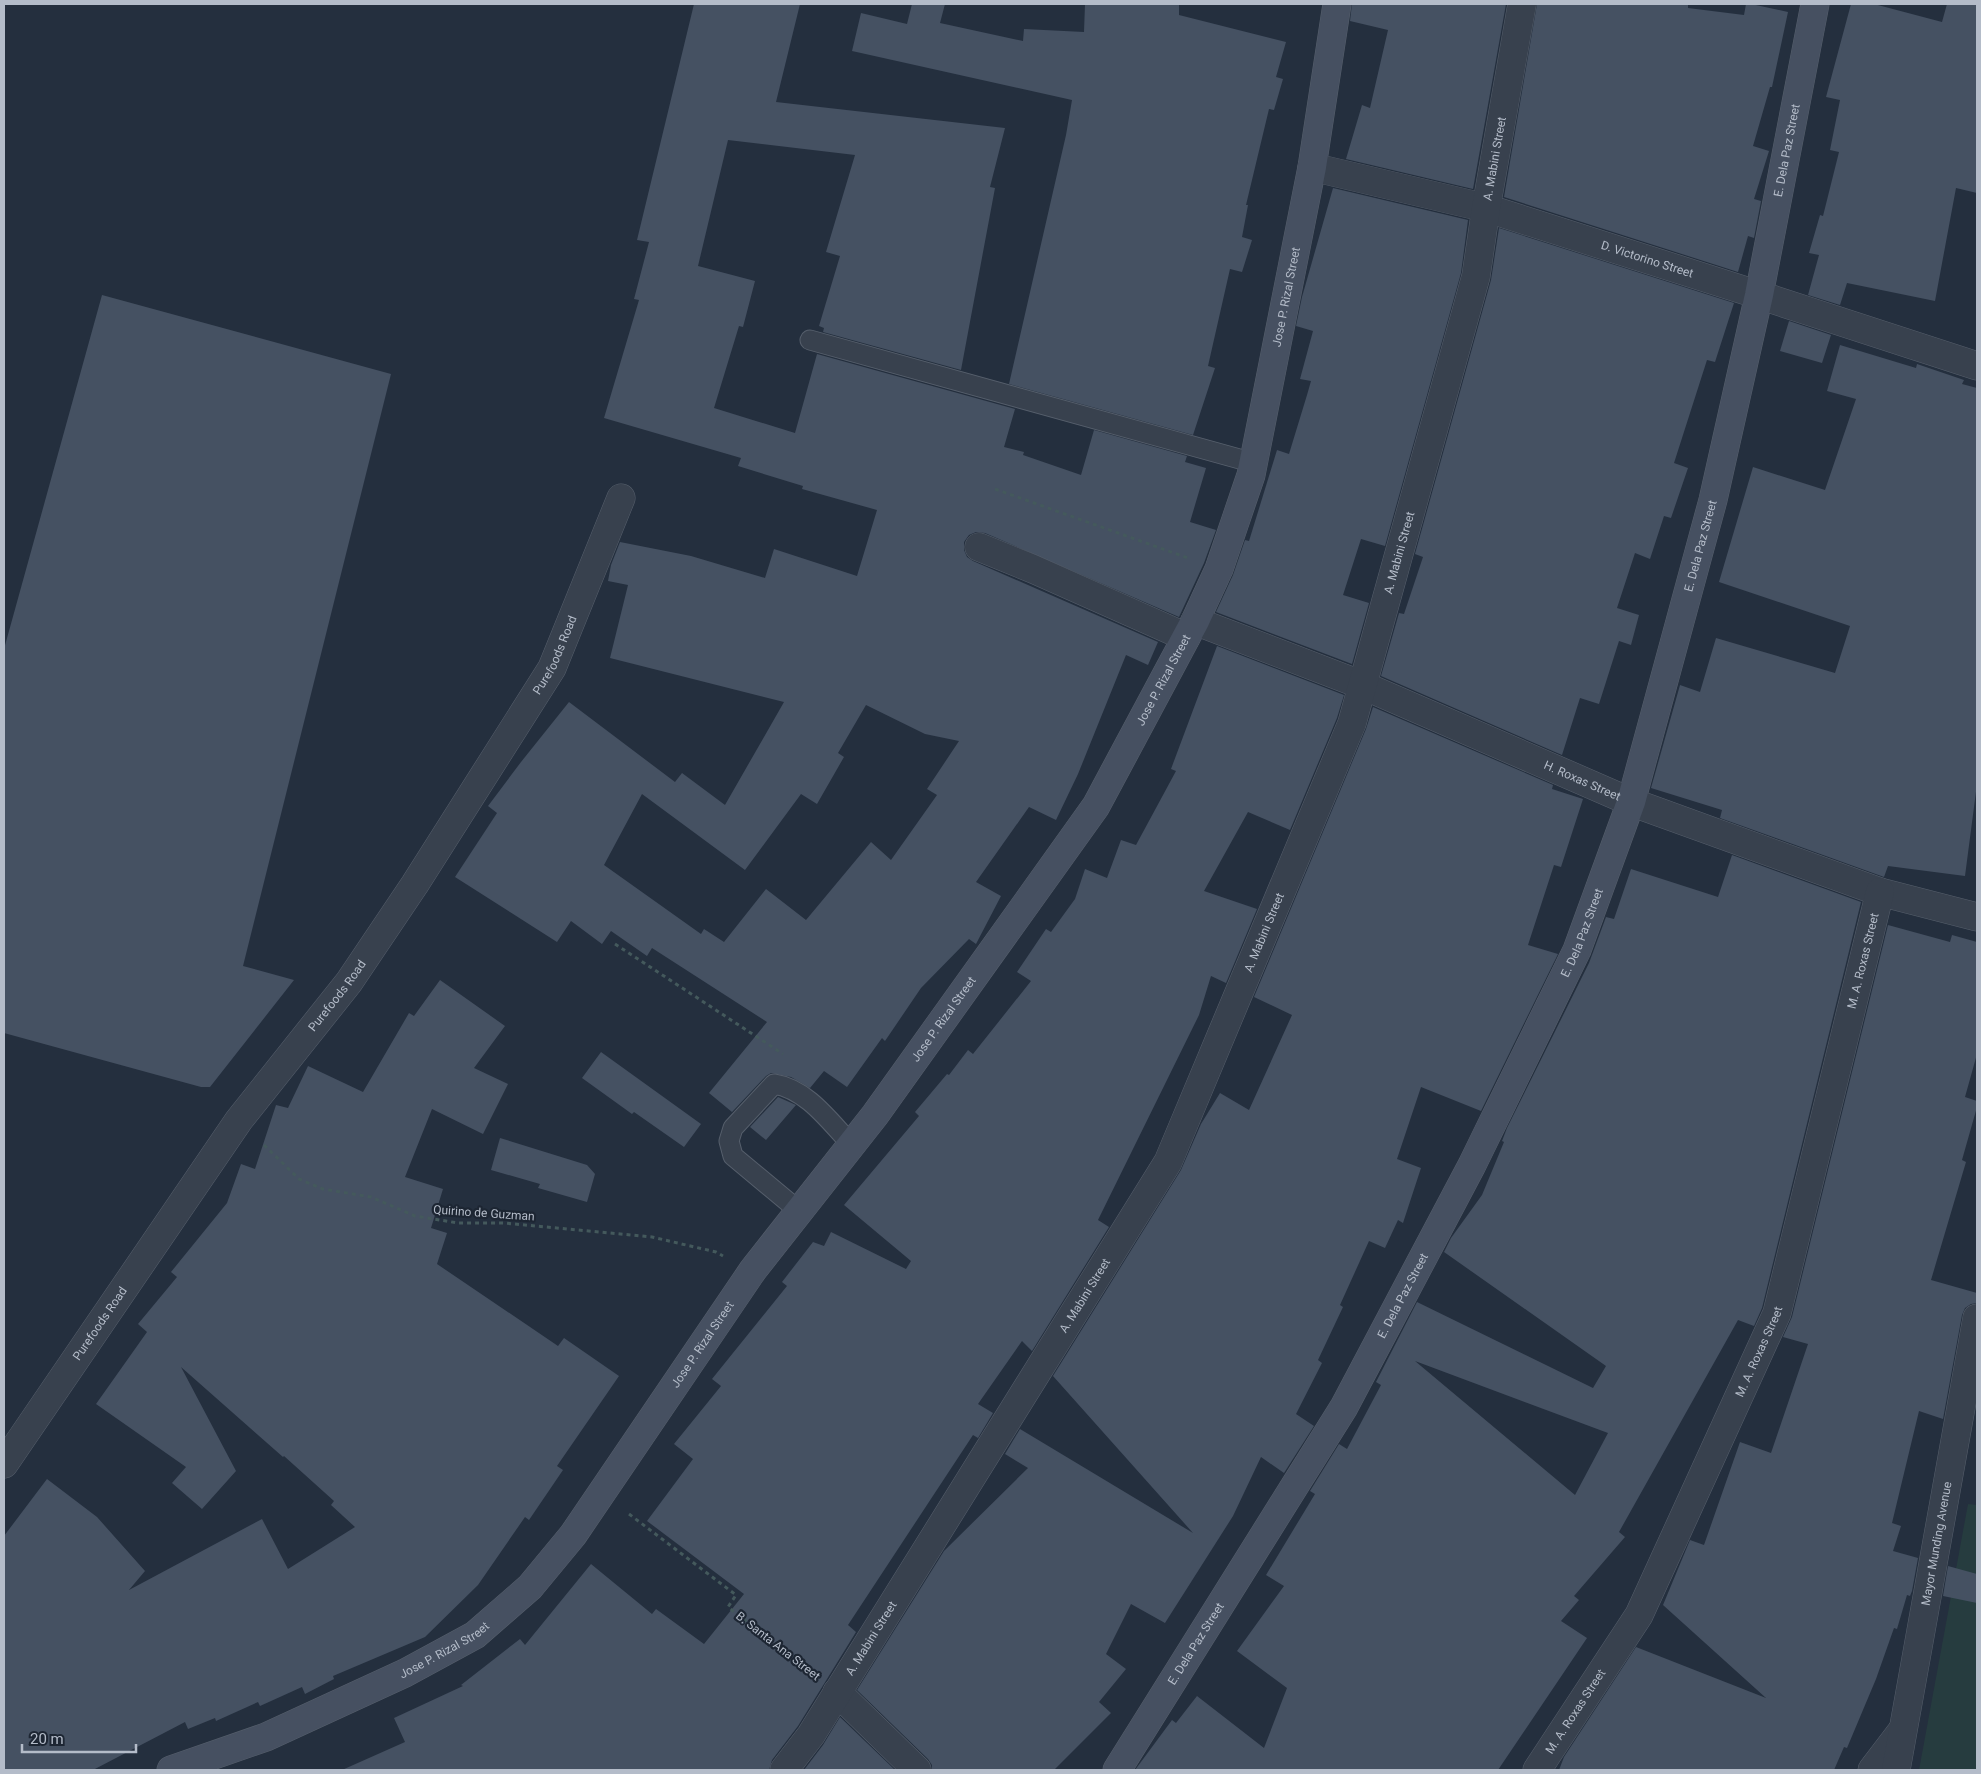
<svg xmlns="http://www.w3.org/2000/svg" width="1981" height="1774" font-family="Roboto,sans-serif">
<rect width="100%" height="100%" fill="#242f3e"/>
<!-- green -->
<path fill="#263c3f" d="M1968,1504L1977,1505V1770H1919Z"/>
<!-- building -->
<path fill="#455162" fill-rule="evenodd" d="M694,4H800L776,102L1005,128L990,187L995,188L961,370L823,332L824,328L819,326L840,256L826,252L855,155L728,140L698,266L755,281L743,327L739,326L714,408L795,433L817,354L1015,409L1004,447L1024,452L1023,455L1081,475L1094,430L1187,456L1185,462L1206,468L1190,522L1216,530L1204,563L1179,617L985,533L976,532L969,535L964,542V550L967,557L973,561L1158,642L1148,665L1126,655L1078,774L1056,820L1029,807L976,882L1001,896L976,944L969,939L921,988L885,1041L882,1038L847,1087L824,1071L810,1088L791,1077L771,1073L766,1076L732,1112L709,1093L767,1022L652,948L647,956L611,931L602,944L571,921L557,942L455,877L497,813L488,806L521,762L569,702L675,782L682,773L725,805L784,702L610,658L628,585L608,581L611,565L620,542L691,556L765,578L774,549L857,576L877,510L802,489L803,486L738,466L741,458L604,418L639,300L634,299L649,242L637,240ZM866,705L925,734L959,741L927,789L937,795L891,860L871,842L806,920L766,889L724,942L704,929L701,934L604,865L642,794L745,870L801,794L817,804L844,757L838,753Z
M912,4H945L940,23L1023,41L1024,29L1084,32L1085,4H1179V15L1286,42L1276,77L1283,79L1274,110L1269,109L1246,205H1248L1242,237L1252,240L1242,272L1230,269L1208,366L1215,368L1193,435L1009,384L1066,135L1072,100L852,51L861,13L907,24Z
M1352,4H1506L1473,189L1346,159L1362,105L1370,108L1388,30L1350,21Z
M1537,4H1688V8L1744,15L1746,4H1751L1788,12L1772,87H1770L1753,146L1769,151L1754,199L1761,201L1754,238L1748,236L1738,272L1504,197Z
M1851,4H1874L1942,22L1947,4H1977V193L1956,188L1935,301L1847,283L1840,305L1808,295L1819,255L1809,253L1820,215L1823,216L1839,152L1830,150L1840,100L1826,97Z
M1333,188L1468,220L1461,273L1385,546L1361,539L1343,595L1369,603L1352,664L1216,612L1233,575L1245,540L1249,541L1277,450L1289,454L1307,395L1311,381L1300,379L1313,331L1296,326L1302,297Z
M1499,228L1734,303L1715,362L1707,360L1674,463L1688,468L1671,518L1664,516L1650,559L1635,553L1617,608L1639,615L1631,645L1619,641L1599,704L1580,698L1562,755L1381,676L1399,613L1404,614L1423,557L1415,554L1491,280Z
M102,295L391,374L243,966L294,980L210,1087H201L4,1033V649Z
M1789,321L1831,335L1822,363L1780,351Z
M1840,345L1916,368L1917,364L1964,380L1962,384L1977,388V784L1965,876L1888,866L1884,877L1720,818L1722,810L1651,788L1680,685L1700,692L1716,638L1835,673L1850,626L1719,582L1753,467L1825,490L1856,399L1827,391Z
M1217,646L1344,695L1337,718L1290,830L1248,812L1204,891L1257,909L1226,983L1211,976L1199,1015L1098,1220L1109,1227L1032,1351L1022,1341L978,1404L993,1413L978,1438L973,1435L848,1625L856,1632L798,1726L772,1760L769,1770H342L405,1742L394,1718L463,1686L461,1685L520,1639L525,1645L591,1564L652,1614L656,1609L704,1644L744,1594L647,1521L693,1459L674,1444L721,1386L712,1379L787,1286L782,1282L813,1242L824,1246L831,1232L906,1269L911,1261L844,1205L919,1116L915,1112L947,1074L949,1075L968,1050L973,1054L1031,981L1017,972L1046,929L1051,932L1075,899L1085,869L1107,878L1121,840L1136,845L1176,771L1171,769Z
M1373,707L1553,785L1552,789L1583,799L1561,867L1554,865L1528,945L1558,954L1481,1111L1421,1087L1397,1159L1421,1168L1403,1223L1398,1220L1385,1248L1369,1241L1340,1305L1343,1307L1318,1360L1322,1363L1296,1414L1314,1426L1284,1473L1261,1457L1233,1516L1165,1623L1131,1604L1106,1654L1126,1669L1099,1702L1111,1713L1054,1770H932V1765L928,1759L857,1690L944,1551L1028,1468L1005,1454L1020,1429L1193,1533L1053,1376L1181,1170L1201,1124L1220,1093L1249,1110L1292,1015L1254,997L1366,729Z
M1732,855L1861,902L1762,1308L1754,1326L1738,1320L1619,1532L1625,1537L1574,1596L1579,1600L1561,1621L1587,1638L1498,1770H1135L1172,1720L1176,1723L1197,1696L1264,1748L1287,1688L1237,1651L1284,1586L1266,1575L1315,1494L1310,1491L1339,1444L1347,1449L1381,1385L1376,1382L1417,1302L1593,1388L1606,1366L1444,1252L1451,1238L1482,1195L1504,1142L1502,1141L1507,1128L1589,963L1606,917L1614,919L1631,869L1718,897ZM1415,1361L1608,1433L1575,1495Z
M1888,925L1950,942L1952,935L1977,942V1054L1965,1097L1977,1101V1107L1962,1160L1966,1162L1931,1280L1977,1293V1303L1971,1304L1965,1308L1962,1315L1943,1419L1919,1411L1892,1523L1901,1526L1893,1551L1918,1558L1912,1591L1910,1596L1907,1595L1897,1629L1894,1628L1876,1679L1847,1748L1844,1747L1834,1770H1559L1564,1757L1636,1647L1766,1698L1663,1605L1690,1540L1704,1545L1740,1442L1771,1453L1808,1344L1783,1337L1792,1317Z
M440,980L505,1026L474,1068L508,1084L483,1134L432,1109L405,1177L443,1189L431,1228L447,1233L437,1264L558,1346L564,1338L619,1376L557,1466L563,1470L529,1520L525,1517L478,1585L425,1637L333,1676L334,1679L305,1694L302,1687L260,1706L258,1702L216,1721L215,1718L188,1729L185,1722L93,1770H4V1536L47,1479L97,1517L145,1571L129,1590L262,1519L288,1569L355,1527L331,1505L334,1501L284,1456L283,1457L181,1367L236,1471L202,1509L172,1483L186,1467L96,1404L147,1332L138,1324L177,1277L171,1272L227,1203L241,1164L255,1169L276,1105L288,1108L308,1066L363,1092L409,1013L414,1016Z
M601,1052L701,1124L684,1147L634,1112L632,1114L582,1078Z
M778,1097L796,1105L766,1140L750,1127Z
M500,1138L587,1165L595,1174L587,1202L538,1188L540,1184L491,1170Z
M1948,1566L1977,1574V1603L1943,1596Z
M840,1717L895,1770H804L823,1745Z"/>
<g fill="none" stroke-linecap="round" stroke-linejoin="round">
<!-- lane casing -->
<g stroke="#565f6c" stroke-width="21">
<path id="lane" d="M810,340L1254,463
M799,1211L733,1156L729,1141L733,1128L774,1084C807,1089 830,1122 852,1145"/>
</g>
<!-- street casing -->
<g stroke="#565f6c" stroke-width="29">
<g id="street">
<path id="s1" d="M1312,167L1486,208L1759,295L1977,366"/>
<path d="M979,547L1033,569L1186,637"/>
<path id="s2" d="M1195,621L1362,685L1631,802L1880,892L1977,917"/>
<path id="s3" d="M4,1464L239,1120L349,982L415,884L552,668L621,498"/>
<path d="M837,1692L917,1770"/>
<path id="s4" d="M784,1770L811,1735L1168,1162L1352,723L1476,276L1486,208L1522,4"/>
<path id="s5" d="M1537,1770L1639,1615L1777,1313L1880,892"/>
<path d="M1872,1770L1901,1732"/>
<path id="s6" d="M1896,1770L1977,1318"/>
</g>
</g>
<!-- secondary casing -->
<g stroke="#565f6c" stroke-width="29">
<g id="secondary">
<path id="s7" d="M171,1770L266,1737L405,1673L475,1635L530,1587L573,1535L753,1270L875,1115L1096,806L1195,621L1219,569L1251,475L1312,167L1337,4"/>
<path id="s8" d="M1117,1770L1344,1407L1472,1165L1577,950L1631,802L1713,500L1759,295L1815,4"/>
</g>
</g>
<!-- path -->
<path stroke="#44595c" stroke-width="3" stroke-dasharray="4 4" stroke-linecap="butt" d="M995,489L1188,558
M615,944L783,1054
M264,1145L299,1179L323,1189L371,1197L415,1216L458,1223H504L652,1237L716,1252L723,1256
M629,1514L736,1595L728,1607L810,1671"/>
<!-- lane -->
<use href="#lane" stroke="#38414e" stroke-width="19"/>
<!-- street -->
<use href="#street" stroke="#38414e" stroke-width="28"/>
<!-- secondary -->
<use href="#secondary" stroke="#465061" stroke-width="28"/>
</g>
<g text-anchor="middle" stroke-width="4.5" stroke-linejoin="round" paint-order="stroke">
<!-- street labels -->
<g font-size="12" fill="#b4bcc9" stroke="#1d2633">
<text dy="4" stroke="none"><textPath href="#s8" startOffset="1769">E. Dela Paz Street</textPath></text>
<text dy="4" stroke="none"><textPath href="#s4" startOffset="1778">A. Mabini Street</textPath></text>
<text dy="4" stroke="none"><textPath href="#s1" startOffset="348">D. Victorino Street</textPath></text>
<text dy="4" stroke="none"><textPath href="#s7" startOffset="1919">Jose P. Rizal Street</textPath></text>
<text dy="4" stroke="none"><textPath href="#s8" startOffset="1364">E. Dela Paz Street</textPath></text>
<text dy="4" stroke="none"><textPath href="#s4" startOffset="1372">A. Mabini Street</textPath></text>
<text dy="4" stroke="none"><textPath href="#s3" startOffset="980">Purefoods Road</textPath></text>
<text dy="4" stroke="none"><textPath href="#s7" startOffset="1514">Jose P. Rizal Street</textPath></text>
<text dy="4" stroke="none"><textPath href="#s2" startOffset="419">H. Roxas Street</textPath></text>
<text dy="4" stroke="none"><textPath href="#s8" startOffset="959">E. Dela Paz Street</textPath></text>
<text dy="4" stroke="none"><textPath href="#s4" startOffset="968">A. Mabini Street</textPath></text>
<text dy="4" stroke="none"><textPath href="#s5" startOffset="880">M. A. Roxas Street</textPath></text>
<text dy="4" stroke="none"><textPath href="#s3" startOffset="575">Purefoods Road</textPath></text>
<text dy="4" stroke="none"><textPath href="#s7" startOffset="1109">Jose P. Rizal Street</textPath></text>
<text transform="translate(484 1213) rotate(4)" y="4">Quirino de Guzman</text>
<text dy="4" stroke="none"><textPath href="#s4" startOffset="562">A. Mabini Street</textPath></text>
<text dy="4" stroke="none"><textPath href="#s8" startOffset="554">E. Dela Paz Street</textPath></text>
<text dy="4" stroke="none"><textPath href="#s3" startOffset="170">Purefoods Road</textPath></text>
<text dy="4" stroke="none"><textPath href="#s7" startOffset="704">Jose P. Rizal Street</textPath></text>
<text dy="4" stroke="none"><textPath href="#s5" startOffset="475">M. A. Roxas Street</textPath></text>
<text dy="4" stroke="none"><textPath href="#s6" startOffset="230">Mayor Munding Avenue</textPath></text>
<text dy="4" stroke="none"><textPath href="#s4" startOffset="158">A. Mabini Street</textPath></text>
<text dy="4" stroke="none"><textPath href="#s8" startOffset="149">E. Dela Paz Street</textPath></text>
<text transform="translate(778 1646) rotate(38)" y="4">B. Santa Ana Street</text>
<text dy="4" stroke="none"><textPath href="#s7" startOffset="299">Jose P. Rizal Street</textPath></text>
<text dy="4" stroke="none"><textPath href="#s5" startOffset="70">M. A. Roxas Street</textPath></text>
</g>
</g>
<!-- border -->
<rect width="1981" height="1774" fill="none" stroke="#b4bcc9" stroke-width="10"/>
<!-- scale -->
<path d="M22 1744v8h114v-8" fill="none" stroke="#b4bcc9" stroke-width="2.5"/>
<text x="30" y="1744" font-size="15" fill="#b4bcc9" stroke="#1d2633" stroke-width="4" paint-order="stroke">20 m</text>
</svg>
